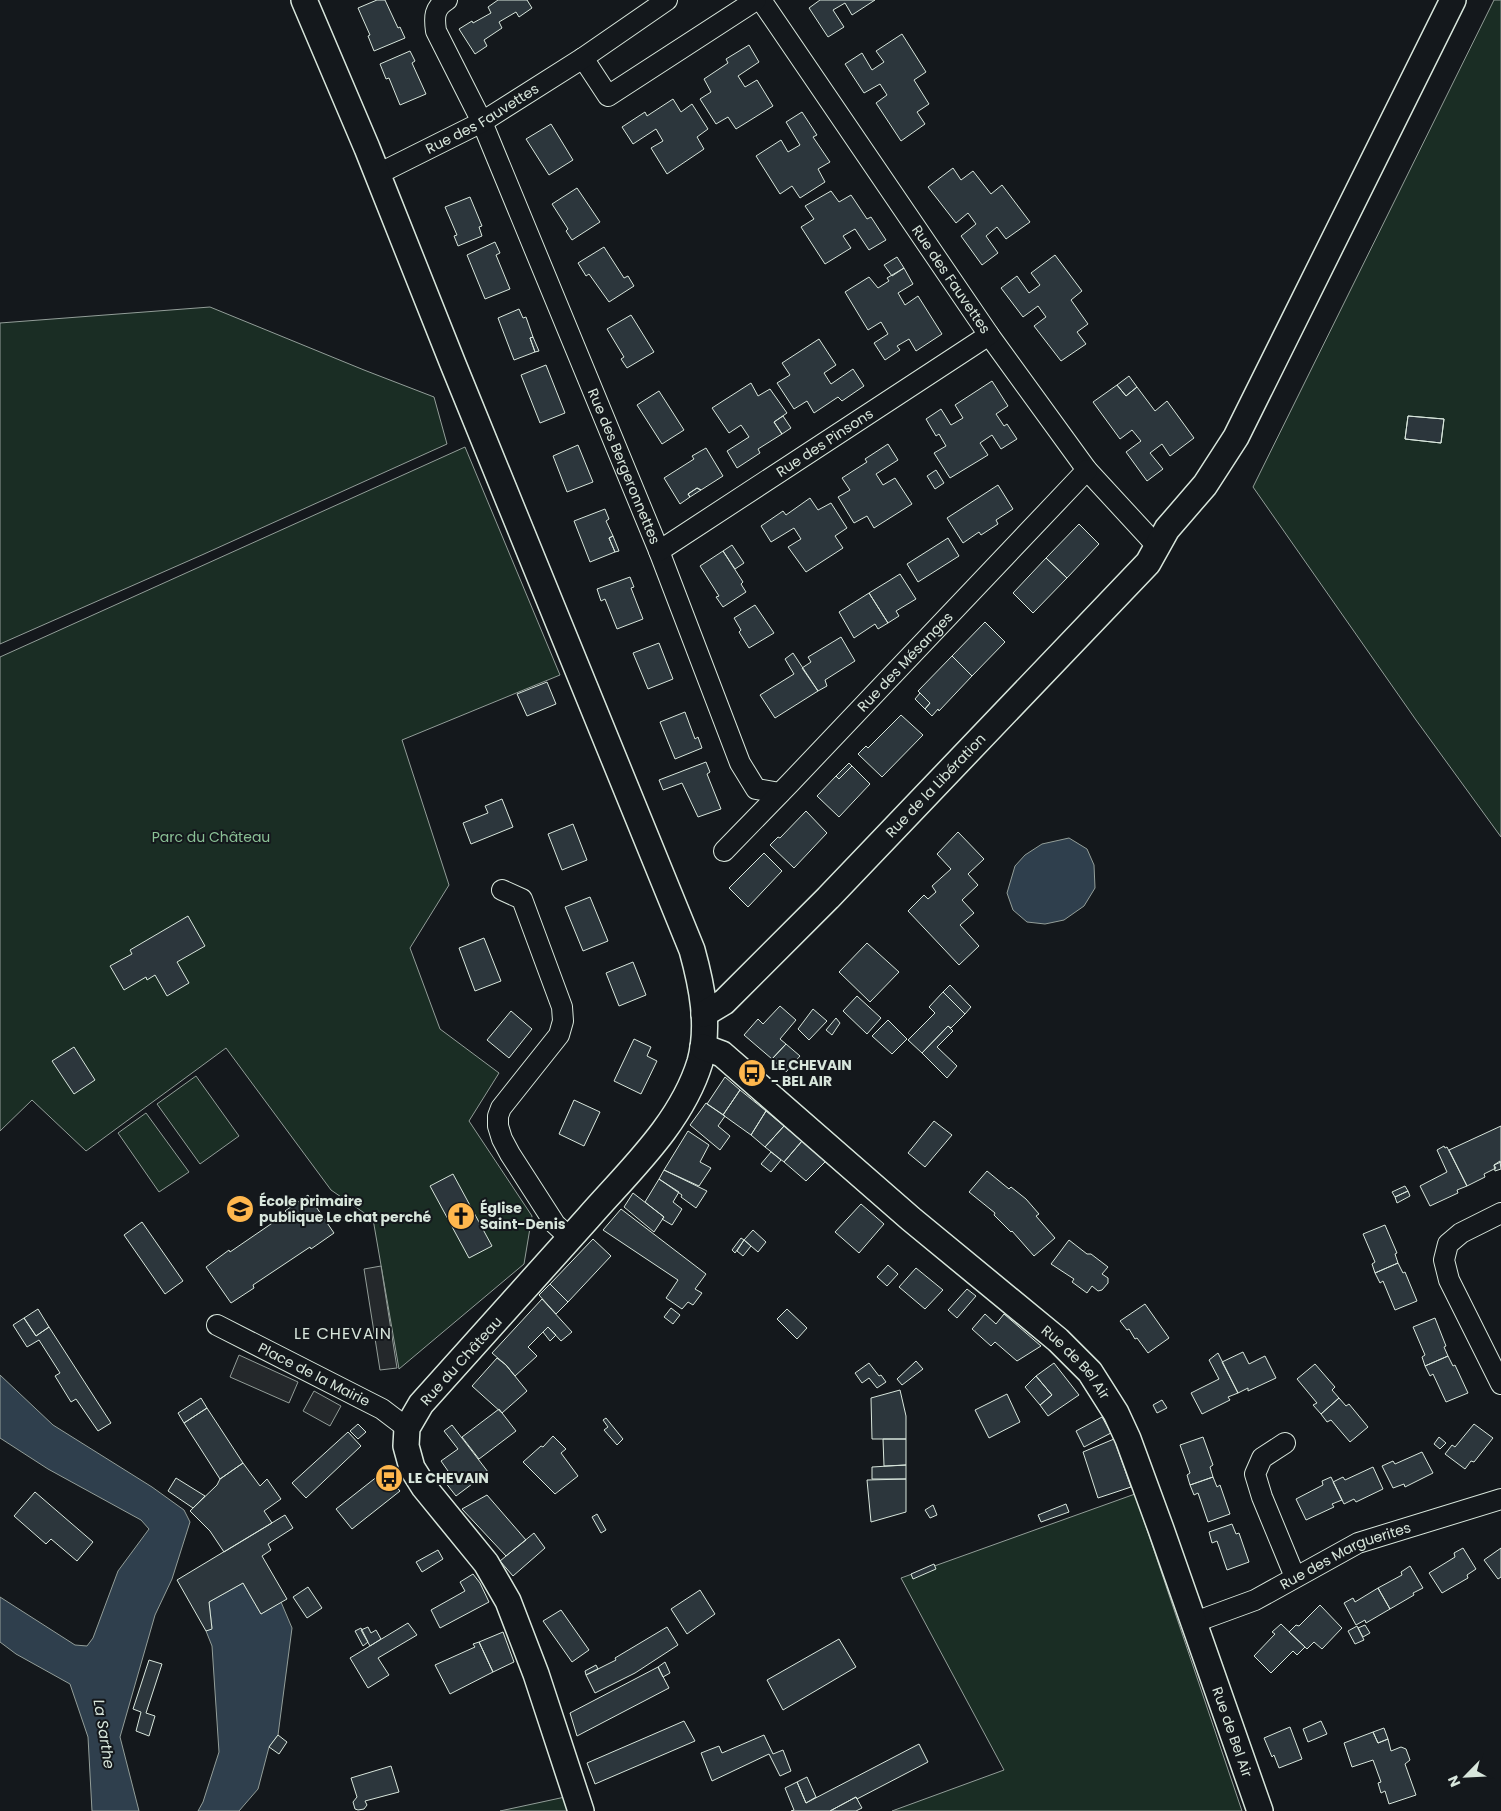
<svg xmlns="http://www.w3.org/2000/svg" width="1501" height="1811" font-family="Poppins,sans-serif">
<rect width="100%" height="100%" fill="#14181c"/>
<!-- green -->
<path fill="#1a2d24" stroke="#939e99" d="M1494,0H1501V837L1416,720L1253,487Z
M210,307L364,370L434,397L447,444L204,554L0,644V323Z
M465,447L560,675L402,740L449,885L410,948L440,1029L499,1073L469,1121L532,1216L524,1264L399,1369L373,1219L331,1190L226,1048L86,1151L32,1100L0,1131V657Z
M196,1076L239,1136L200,1164L157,1104Z
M146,1113L189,1172L159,1192L118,1133Z
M1135,1494L1242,1811H892L1004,1770L901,1578Z
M565,1797L569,1811H500Z"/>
<!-- parking -->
<path fill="#24282b" stroke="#939e99" d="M381,1266L397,1368L380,1370L364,1269Z
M239,1355L298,1382L289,1403L230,1377Z
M314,1391L341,1406L330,1426L303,1411Z"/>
<!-- water -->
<path fill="#2f3f4d" stroke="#939e99" d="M1069,838L1087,849L1094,865L1095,888L1084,906L1064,920L1045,924L1027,922L1013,910L1007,893L1015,866L1025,855L1042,844Z
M0,1375L53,1425L152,1487L184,1510L190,1522L172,1579L155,1615L120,1737L139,1811H92L88,1737L70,1684L16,1654L0,1642V1597L75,1645L87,1646L93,1638L118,1571L149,1529L141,1520L48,1469L0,1438Z
M243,1583L261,1614L281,1602L292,1628L278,1735L269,1747L258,1789L239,1811H198L203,1802L219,1752L212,1646L206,1631L212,1628L209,1602Z"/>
<!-- building -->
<path fill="#2c363c" stroke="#d8e6dc" d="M377,0H385L398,28L400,27L405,38L374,51L368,36L370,35L358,8Z
M498,0H527L532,8L519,17L516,12L499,22L502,28L484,40L487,46L475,54L459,29L472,21L473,23L491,13L488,7Z
M820,0H875L852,15L845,3L833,10L844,27L828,37L809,8Z
M902,34L926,72L914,80L929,104L917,112L925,124L901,141L876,103L887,95L880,84L864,93L845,64L862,53L872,70L884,62L876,51Z
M749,45L759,62L738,76L745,87L757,80L773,106L736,129L728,117L716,124L700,99L711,92L704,79L728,63L726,59Z
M410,51L415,61L412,63L426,94L400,105L389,78L386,79L380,64Z
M673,99L681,112L692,104L708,129L697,137L704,149L667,174L651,148L663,141L656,129L633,144L622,127L645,112L647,116Z
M802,112L817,135L813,137L830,162L818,169L825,182L800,198L792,186L780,194L756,156L781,140L788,152L800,145L786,122Z
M551,124L573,160L549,175L526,139Z
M953,168L961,180L973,171L991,194L1002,185L1030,222L1006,239L997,227L986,236L998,253L982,265L961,236L976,224L968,213L956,223L928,187Z
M577,188L600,222L572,240L566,231L568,229L552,204Z
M831,191L839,202L851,195L867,219L871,217L886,240L869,250L855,229L843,236L851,248L825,264L801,227L814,219L805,206Z
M470,197L482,226L479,227L482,236L458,246L454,236L457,235L445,207Z
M495,242L500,253L496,255L510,289L485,299L467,255Z
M604,247L624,278L628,276L634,286L609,302L589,274L586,276L578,263Z
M1055,255L1082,291L1071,300L1088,324L1077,332L1086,344L1061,361L1034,326L1046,317L1038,306L1023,317L1001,288L1017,276L1029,293L1040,285L1031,273Z
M897,257L904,268L892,276L884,265Z
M904,268L913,284L898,293L905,305L918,296L942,334L916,351L909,339L897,346L900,350L885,360L874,343L888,334L881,322L868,330L845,292L869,277L878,288L889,281L887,278Z
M519,309L523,318L526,317L533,337L530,338L535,352L514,360L498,318Z
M631,315L654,352L627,368L621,359L624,357L607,329Z
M533,337L539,351L535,352L530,338Z
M819,339L836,365L824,373L831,384L853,369L864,386L842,401L838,397L814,413L807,401L794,409L777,383L790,375L782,363Z
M546,365L565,413L540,423L521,375Z
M1129,376L1137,387L1126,396L1117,385Z
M992,381L1008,406L996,414L1004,426L1007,424L1017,439L1001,449L992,435L980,443L988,455L950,478L934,453L946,446L939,434L936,436L926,419L941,409L951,425L963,418L955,405Z
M751,383L758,396L770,389L787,413L774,422L782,434L758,449L760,453L737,468L727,451L749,437L741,425L729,433L712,408Z
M1117,385L1126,396L1137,387L1155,411L1167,401L1194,438L1170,456L1162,444L1150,453L1163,469L1147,481L1126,452L1141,441L1132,430L1120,439L1093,402Z
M659,391L684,430L662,444L637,405Z
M783,416L791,428L782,434L774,422Z
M1408,416L1444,419L1441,443L1405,439Z
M1408,416L1444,419L1441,443L1405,439Z
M888,444L898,460L876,474L883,485L895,478L912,504L874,528L867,516L854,523L838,497L850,490L842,478L867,462L865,459Z
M578,445L593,482L567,492L553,456Z
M706,448L723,476L701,490L697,488L688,494L690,497L680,504L664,478L694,459L692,456Z
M936,470L944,483L935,489L927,476Z
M998,485L1013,509L996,520L998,524L981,535L979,532L963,543L947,518Z
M697,488L701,490L690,497L688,494Z
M810,498L818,510L831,503L847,528L835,536L843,548L806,572L788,547L801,539L794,528L771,542L761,526L783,511L786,515Z
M605,509L609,519L606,521L613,536L609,538L615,552L590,562L574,521Z
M1079,524L1099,544L1067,578L1046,558Z
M613,536L619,551L615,552L609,538Z
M948,538L959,556L918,582L907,564Z
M732,545L744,563L735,569L723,551Z
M723,551L743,582L741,584L746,592L723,607L716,597L719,596L700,566Z
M1046,558L1067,578L1033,613L1013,593Z
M900,574L916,599L896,611L899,616L888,623L869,593Z
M630,577L634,587L631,588L643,619L617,629L605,599L601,601L597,589Z
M869,593L888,623L878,629L875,624L854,638L839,612Z
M755,605L774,633L749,648L739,632L741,630L734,618Z
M985,622L1005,642L972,676L952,656Z
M841,637L855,661L825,680L827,686L818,691L802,668L811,662L808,657Z
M659,643L673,679L648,689L633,653Z
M793,653L818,691L775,718L760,695L794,674L785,659Z
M952,656L972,676L939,711L938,709L932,716L925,709L930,703L918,691Z
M547,682L556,704L527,716L517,694Z
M920,693L930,703L925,709L915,699Z
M685,712L695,739L698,737L702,748L675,759L660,722Z
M901,715L923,735L882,777L858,754L866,746L868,748Z
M706,762L710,772L707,774L721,809L698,817L682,783L663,790L659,780Z
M849,763L852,766L839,779L836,776Z
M852,766L870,784L839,817L817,796L836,776L839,779Z
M502,799L513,827L471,844L463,823L488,813L485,806Z
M806,811L827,833L794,868L770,845L778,837L780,838Z
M573,824L587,860L562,870L548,834Z
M958,832L984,859L968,874L978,885L962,900L974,913L960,925L979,946L959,965L908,911L924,895L928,899L936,892L932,886L951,869L937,854Z
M764,853L782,871L748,907L729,888Z
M590,897L608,941L583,951L565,907Z
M188,916L205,946L177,962L189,983L167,996L155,975L147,980L146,977L124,990L110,966L132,954L130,950Z
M484,938L501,981L475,991L459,948Z
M867,943L899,972L870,1002L839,972Z
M633,962L646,995L619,1006L606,973Z
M950,985L971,1007L965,1014L943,992Z
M943,992L965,1014L951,1028L948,1026L922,1053L908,1040L935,1013L929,1007Z
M857,996L881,1018L867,1034L843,1011Z
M780,1006L796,1020L780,1039L786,1044L772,1059L744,1035L758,1019L763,1024Z
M813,1009L827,1021L809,1040L798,1029Z
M511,1011L532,1029L509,1058L487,1040Z
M836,1018L840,1023L832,1035L826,1030Z
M888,1020L907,1039L892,1054L872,1036Z
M948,1026L953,1031L937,1047L957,1066L947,1078L922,1053Z
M634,1039L651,1047L647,1056L657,1061L641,1094L614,1081Z
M786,1044L800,1056L786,1072L772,1059Z
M74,1047L95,1080L74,1094L52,1061Z
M725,1077L740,1090L723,1115L707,1104Z
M740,1090L766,1111L751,1135L723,1115Z
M574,1100L600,1112L584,1146L559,1134Z
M706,1103L725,1116L718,1126L730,1136L720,1150L690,1125Z
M766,1111L784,1126L765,1147L751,1135Z
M934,1121L952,1135L925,1167L908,1153Z
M784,1126L802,1141L784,1162L765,1147Z
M1501,1126V1162L1494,1165L1496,1168L1484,1174L1485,1177L1467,1186L1449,1150Z
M688,1131L709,1145L700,1162L711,1168L699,1186L664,1170Z
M802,1141L826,1161L806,1181L784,1162Z
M1444,1146L1445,1148L1447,1147L1467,1186L1457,1190L1458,1193L1430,1206L1420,1186L1447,1172L1437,1150Z
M771,1152L781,1160L771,1172L761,1164Z
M1500,1161L1501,1169L1495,1171L1494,1165Z
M664,1170L707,1191L696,1208L681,1197L682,1195L659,1179Z
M987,1171L1009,1189L1011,1187L1026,1199L1039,1214L1036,1216L1055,1238L1034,1256L1012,1231L1011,1232L994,1215L995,1213L969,1192Z
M453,1174L492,1246L469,1258L430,1186Z
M659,1179L679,1192L673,1202L682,1209L672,1225L662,1219L664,1217L645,1202Z
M1405,1186L1408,1191L1395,1197L1392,1192Z
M1408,1191L1410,1196L1397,1203L1395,1197Z
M633,1193L664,1217L654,1232L624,1207Z
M308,1195L334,1233L311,1249L310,1247L253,1285L254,1288L231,1303L206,1267L229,1250L230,1252L287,1213L285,1211Z
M861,1204L884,1224L859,1253L835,1232Z
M621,1209L706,1274L695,1289L702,1293L693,1305L688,1302L682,1309L666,1298L678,1280L603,1230Z
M142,1222L183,1281L165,1294L124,1235Z
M1385,1225L1397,1253L1395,1254L1398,1263L1375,1273L1372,1264L1375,1262L1363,1234Z
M753,1230L766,1242L758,1252L744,1240Z
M741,1238L744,1240L735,1253L732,1250Z
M593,1239L611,1256L568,1302L550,1284Z
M744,1240L751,1246L743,1256L737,1251Z
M1069,1240L1087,1254H1091L1108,1267L1102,1274L1108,1278V1283L1102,1290L1098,1291L1092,1286L1087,1293L1072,1282L1074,1279L1051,1264Z
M1398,1263L1403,1273L1405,1272L1417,1301L1395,1310L1383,1281L1380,1283L1375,1273Z
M888,1265L898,1274L887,1286L877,1277Z
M916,1268L943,1290L925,1309L899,1287Z
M550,1284L568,1302L556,1314L539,1295Z
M967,1289L976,1296L957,1318L948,1310Z
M542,1299L572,1332L561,1341L548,1327L528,1347L537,1356L515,1376L506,1365L492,1353Z
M1145,1304L1169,1338L1148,1353L1137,1338L1135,1339L1129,1329L1127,1330L1120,1321Z
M671,1308L680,1315L673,1324L664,1317Z
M38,1309L49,1327L36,1336L24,1318Z
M787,1309L807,1328L797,1339L777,1319Z
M985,1314L996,1324L1004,1314L1041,1346L1017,1361L995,1342L991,1346L972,1329Z
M24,1318L36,1336L49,1327L111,1423L98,1431L76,1399L71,1402L55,1376L60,1373L39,1340L27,1347L13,1325Z
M1435,1318L1446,1346L1444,1347L1448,1356L1425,1366L1422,1357L1425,1355L1413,1327Z
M548,1327L556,1335L550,1341L543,1332Z
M1243,1352L1249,1364L1265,1356L1276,1378L1248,1391V1388L1238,1393L1222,1362Z
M1218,1353L1238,1393L1228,1397L1230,1400L1202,1414L1191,1393L1219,1379L1209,1360Z
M1448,1356L1453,1366L1455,1365L1468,1393L1446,1402L1433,1374L1430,1376L1425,1366Z
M497,1358L506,1365L527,1391L502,1413L472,1386Z
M916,1361L923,1369L902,1385L897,1379Z
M869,1363L879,1376L881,1375L886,1382L877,1388L869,1378L862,1383L855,1373Z
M1054,1363L1079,1395L1048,1416L1040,1405L1052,1395L1036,1376Z
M1315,1364L1335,1387L1332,1390L1339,1398L1321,1414L1313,1405L1317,1403L1297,1379Z
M1036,1376L1052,1395L1040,1405L1025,1387Z
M900,1390L906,1416V1439H872L871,1398Z
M1007,1394L1020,1422L989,1438L975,1410Z
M201,1398L207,1408L184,1423L178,1413Z
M1339,1398L1346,1406L1349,1404L1368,1427L1350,1442L1331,1420L1327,1422L1321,1414Z
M1162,1400L1167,1408L1157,1413L1153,1405Z
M207,1408L243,1463L220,1479L184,1423Z
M499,1409L516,1431L479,1459L462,1437Z
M1102,1417L1111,1433L1084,1447L1076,1431Z
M606,1418L623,1439L617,1445L604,1430L608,1427L603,1420Z
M358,1424L366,1432L358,1439L350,1431Z
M1474,1424L1493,1438L1474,1462L1471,1461L1465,1469L1445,1454L1452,1445L1455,1447Z
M452,1425L488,1472L456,1496L441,1477L448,1471L441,1461L458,1449L444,1431Z
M348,1432L361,1446L306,1498L292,1483Z
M553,1436L566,1449L561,1453L578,1476L555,1494L523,1462L541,1446L543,1447Z
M1203,1437L1213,1465L1210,1467L1213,1477L1190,1485L1187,1475L1190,1473L1180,1445Z
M1439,1437L1446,1443L1440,1449L1434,1444Z
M883,1439H906V1465L884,1466Z
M1114,1439L1131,1487L1098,1498L1083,1452Z
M1422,1452L1433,1473L1405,1487L1404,1484L1393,1488L1382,1466L1393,1461L1395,1464Z
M243,1463L260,1486L267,1479L281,1499L264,1511L272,1523L224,1552L210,1531L190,1511L217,1485L220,1479Z
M906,1465V1479H872V1467Z
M1373,1467L1383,1489L1356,1502L1354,1499L1344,1504L1333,1482L1343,1477L1345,1480Z
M383,1472L400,1491L352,1529L336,1509Z
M1213,1477L1217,1487L1220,1485L1230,1514L1208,1522L1198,1493L1194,1495L1190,1485Z
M1331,1477L1342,1500L1332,1504L1334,1507L1306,1520L1296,1499L1323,1485L1322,1481Z
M176,1478L205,1496L193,1508L168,1491Z
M906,1479V1512L871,1522L867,1480Z
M35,1492L93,1542L77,1561L51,1539L46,1544L14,1516Z
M487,1495L526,1540L506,1556L462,1509Z
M1066,1504L1069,1512L1041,1522L1038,1515Z
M933,1505L937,1515L930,1518L925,1510Z
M597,1514L606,1530L601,1533L592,1517Z
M285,1515L293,1528L268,1544L271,1550L262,1556L287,1599L261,1614L243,1583L209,1602L212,1629L206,1631L177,1580Z
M1232,1524L1236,1534L1239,1533L1249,1562L1227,1570L1217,1541L1212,1543L1209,1532Z
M534,1533L545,1548L513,1576L500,1561Z
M1463,1548L1476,1569L1467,1575L1468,1578L1442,1593L1429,1573L1455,1557L1454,1553Z
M1501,1548V1577L1498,1579L1484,1560Z
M438,1550L443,1559L422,1572L416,1562Z
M934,1564L936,1569L913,1579L911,1574Z
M1410,1566L1423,1588L1413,1593L1414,1595L1390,1609L1378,1588L1402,1575L1401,1572Z
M473,1574L480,1583L489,1602L440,1628L431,1610L465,1591L460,1582Z
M308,1587L322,1608L307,1618L293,1597Z
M1378,1588L1390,1609L1366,1623L1365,1620L1356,1625L1344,1603L1353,1598L1355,1602Z
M700,1590L715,1614L687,1634L671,1609Z
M1320,1605L1342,1628L1322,1649L1314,1642L1307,1649L1289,1632L1296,1625L1299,1626Z
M561,1610L589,1650L572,1662L543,1621Z
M408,1623L417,1635L378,1658L389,1675L368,1688L350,1658Z
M1281,1624L1305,1647L1297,1655L1293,1651L1271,1673L1254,1656L1275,1634L1272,1632Z
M1365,1625L1370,1633L1363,1637L1358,1628Z
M1357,1626L1364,1640L1355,1644L1348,1631Z
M368,1627L371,1633L376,1630L381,1639L370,1646L361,1630Z
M667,1627L678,1645L635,1673L595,1693L586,1675L616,1660L615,1658Z
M361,1628L368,1642L363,1646L355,1631Z
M503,1632L514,1662L493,1672L479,1642Z
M839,1639L856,1667L783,1710L767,1680Z
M479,1642L493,1672L450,1694L435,1665L475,1647L473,1644Z
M149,1660L162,1664L146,1713L155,1716L149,1736L136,1731L141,1712L133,1709Z
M665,1662L670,1673L663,1677L658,1667Z
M596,1665L598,1669L586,1675L585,1671Z
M658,1667L669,1688L577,1736L570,1713Z
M684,1721L695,1741L595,1784L587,1763Z
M1321,1721L1327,1734L1308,1742L1303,1729Z
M1290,1727L1302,1759L1279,1768L1274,1755L1272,1757L1264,1738Z
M1384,1728L1388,1739L1378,1743L1373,1732Z
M1373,1732L1378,1743L1388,1739L1391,1751L1401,1747L1406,1749L1410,1760L1405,1764L1416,1795L1389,1804L1385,1791L1381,1793L1378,1783L1381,1782L1373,1760L1352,1767L1344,1743Z
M278,1735L287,1742L279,1754L269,1747Z
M764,1735L773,1754L783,1750L791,1771L780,1776L769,1754L712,1781L701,1753L719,1746L722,1753Z
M919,1744L928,1762L857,1799L856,1797L830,1811H791L794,1810L785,1788L797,1782L806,1803Z
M391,1766L399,1792L365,1801L367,1805L364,1809L358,1810L355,1809L353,1802L357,1797L351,1778Z
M807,1777L816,1797L806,1803L797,1782Z
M856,1797L862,1808L856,1811H830Z"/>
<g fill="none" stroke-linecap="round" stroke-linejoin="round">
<!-- minor casing -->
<g stroke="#d8e6dc" stroke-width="22">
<g id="minor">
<path id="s1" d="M447,0C434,8 434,17 436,31L482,122L659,551L740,763L756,789L780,793"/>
<path id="s2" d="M761,0L989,335L1087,470L1157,546"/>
<path d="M583,58L608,96L756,0"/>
<path id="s3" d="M378,174L482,122L583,58L667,0"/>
<path id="s4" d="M659,551L989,335"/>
<path id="s5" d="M724,851L790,783L1087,470"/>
<path d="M502,890L522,899L562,1007L563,1021L559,1035L501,1108L498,1116V1126L502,1139L510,1154L555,1224L570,1238"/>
<path d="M1501,1213L1461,1233L1448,1244L1444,1260L1449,1280L1501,1384"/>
<path id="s6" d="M217,1325L382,1409L407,1428"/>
<path d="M1285,1443L1262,1458L1255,1474L1262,1497L1295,1577"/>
<path id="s7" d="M1195,1622L1255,1600L1358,1543L1501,1499"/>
</g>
</g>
<!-- tertiary casing -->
<g stroke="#d8e6dc" stroke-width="28">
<g id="tertiary">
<path d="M304,0L367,148L453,364L692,950C702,986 710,1026 700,1062C681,1124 629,1171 588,1218C533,1280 477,1342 421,1404L407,1428L406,1446L412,1468L424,1487L486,1563L508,1601L536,1674L581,1811"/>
<path id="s8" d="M704,1014L724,1002L828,898L1148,563L1167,529L1205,485L1236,437L1453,0"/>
<path id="s9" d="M703,1047L722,1054L911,1219L1058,1340L1090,1372L1116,1413L1128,1439L1161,1529L1260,1811"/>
</g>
</g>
<!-- minor -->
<use href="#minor" stroke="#14181c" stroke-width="20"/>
<!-- tertiary -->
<use href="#tertiary" stroke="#14181c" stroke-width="25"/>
</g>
<!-- icons -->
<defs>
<g id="bus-disc" transform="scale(1.4375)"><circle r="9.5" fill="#ffb74d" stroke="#14181c"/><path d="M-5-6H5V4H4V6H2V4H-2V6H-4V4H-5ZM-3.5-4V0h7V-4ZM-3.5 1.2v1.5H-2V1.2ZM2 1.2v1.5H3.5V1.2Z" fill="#111"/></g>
<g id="school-disc" transform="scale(1.4375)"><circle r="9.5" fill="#ffb74d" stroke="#14181c"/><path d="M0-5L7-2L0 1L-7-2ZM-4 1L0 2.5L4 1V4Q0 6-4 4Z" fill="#111"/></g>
<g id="church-disc" transform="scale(1.4375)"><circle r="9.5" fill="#ffb74d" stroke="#14181c"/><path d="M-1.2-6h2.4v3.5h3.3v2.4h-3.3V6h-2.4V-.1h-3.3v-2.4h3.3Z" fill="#111"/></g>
</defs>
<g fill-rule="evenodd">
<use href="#bus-disc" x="752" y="1073"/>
<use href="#school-disc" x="240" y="1209"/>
<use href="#church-disc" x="461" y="1216"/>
<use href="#bus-disc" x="389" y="1478"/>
</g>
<g text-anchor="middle" stroke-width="4" stroke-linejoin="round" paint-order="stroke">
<!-- street labels -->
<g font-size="14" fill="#d8e6dc" stroke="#14181c">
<text dy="5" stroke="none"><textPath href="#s3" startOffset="118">Rue des Fauvettes</textPath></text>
<text dy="5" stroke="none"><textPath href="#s2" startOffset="338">Rue des Fauvettes</textPath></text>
<text dy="5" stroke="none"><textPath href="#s4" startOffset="198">Rue des Pinsons</textPath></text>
<text dy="5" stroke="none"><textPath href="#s1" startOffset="510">Rue des Bergeronnettes</textPath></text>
<text dy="5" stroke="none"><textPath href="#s5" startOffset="262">Rue des Mésanges</textPath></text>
<text dy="5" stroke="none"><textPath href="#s8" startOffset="326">Rue de la Libération</textPath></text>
<text transform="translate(461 1361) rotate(-48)" y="5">Rue du Château</text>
<text dy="5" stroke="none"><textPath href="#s9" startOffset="490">Rue de Bel Air</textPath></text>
<text dy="5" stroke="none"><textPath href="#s6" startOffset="109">Place de la Mairie</textPath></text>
<text dy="5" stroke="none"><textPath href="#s7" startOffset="165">Rue des Marguerites</textPath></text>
<text dy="5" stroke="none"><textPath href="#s9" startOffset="895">Rue de Bel Air</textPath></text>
</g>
<!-- park labels -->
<g font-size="14" fill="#8ac095" stroke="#14181c">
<text x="211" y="842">Parc du Château</text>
</g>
<!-- poi labels -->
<g font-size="14" font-weight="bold" fill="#d8e6dc" stroke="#14181c" text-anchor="start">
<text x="771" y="1070">LE CHEVAIN<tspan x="771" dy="16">- BEL AIR</tspan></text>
<text x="259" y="1206">École primaire<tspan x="259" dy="16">publique Le chat perché</tspan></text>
<text x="480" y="1213">Église<tspan x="480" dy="16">Saint-Denis</tspan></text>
<text x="408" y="1483">LE CHEVAIN</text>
</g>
<!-- water labels -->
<g font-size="15" font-style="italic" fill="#d8e6dc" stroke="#14181c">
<text transform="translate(104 1734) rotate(81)" y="5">La Sarthe</text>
</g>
<!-- quarter labels -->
<g font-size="16" letter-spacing="1" fill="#d8e6dc" stroke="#14181c">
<text x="343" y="1339">LE CHEVAIN</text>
</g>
</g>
<!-- north arrow -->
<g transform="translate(1466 1776) rotate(246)" stroke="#14181c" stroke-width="4" paint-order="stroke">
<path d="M0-4L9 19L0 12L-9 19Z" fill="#d8e6dc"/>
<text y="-8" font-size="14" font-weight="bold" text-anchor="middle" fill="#d8e6dc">N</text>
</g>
</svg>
